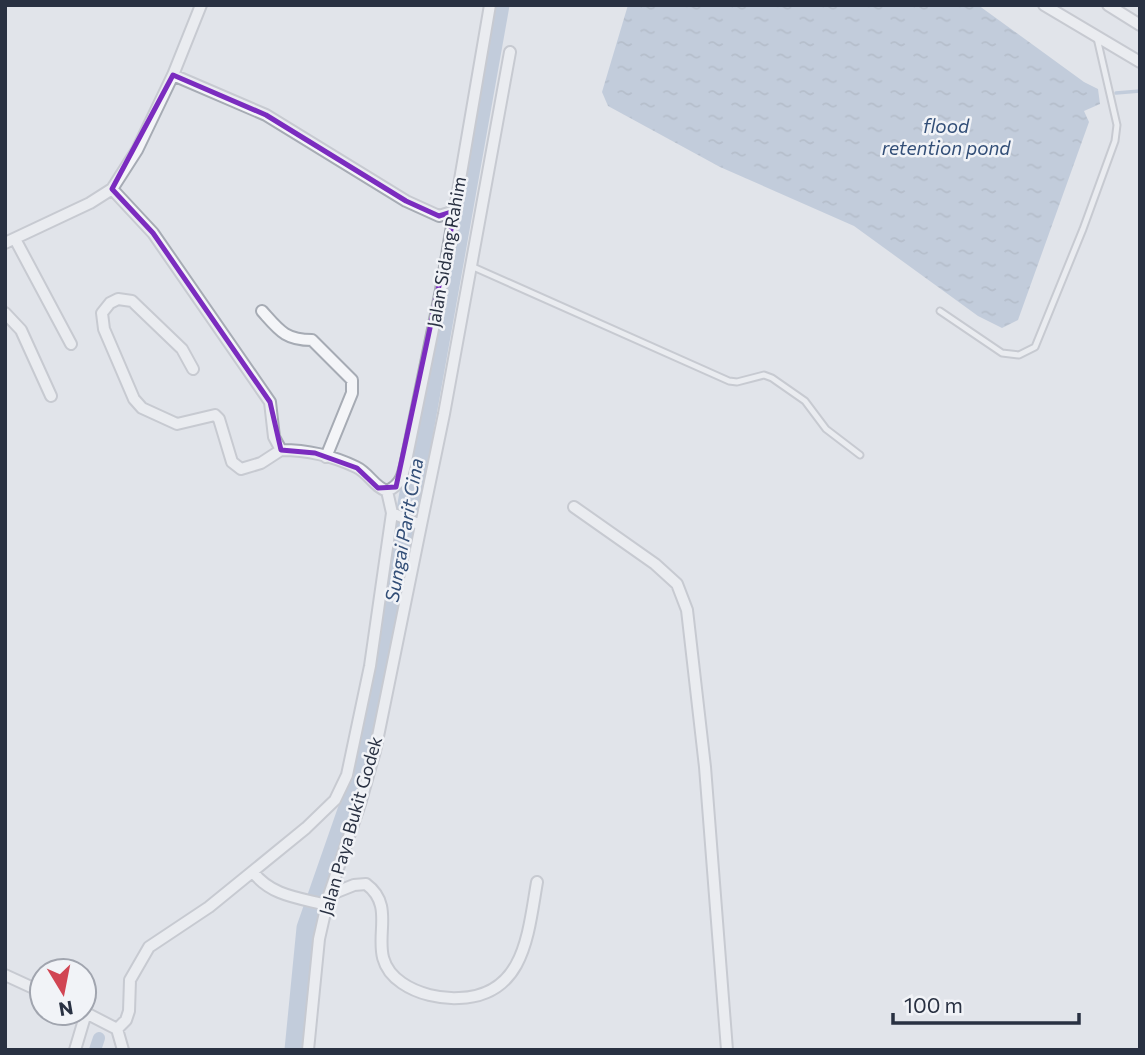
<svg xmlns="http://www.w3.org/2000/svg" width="1145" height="1055" font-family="Commissioner,sans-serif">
<defs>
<pattern id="water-ripples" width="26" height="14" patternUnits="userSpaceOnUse" patternTransform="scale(1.75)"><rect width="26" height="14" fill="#9cb0cb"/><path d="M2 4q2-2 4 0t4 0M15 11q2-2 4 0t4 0" fill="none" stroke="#7f90a6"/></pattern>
</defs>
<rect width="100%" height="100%" fill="#e1e4ea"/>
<!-- water -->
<path fill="url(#water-ripples)" d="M628,5H978L1084,82L1098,89L1100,104L1084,111L1089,122L1018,320L1002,328L978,316L854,226L720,167L608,106L602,92Z"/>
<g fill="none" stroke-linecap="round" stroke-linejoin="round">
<!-- stream -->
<path stroke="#9cb0cb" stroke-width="3.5" d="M1116,93L1140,91"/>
<!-- canal -->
<path stroke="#9cb0cb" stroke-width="12" d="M95,1050L99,1038"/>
<!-- river -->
<path stroke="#9cb0cb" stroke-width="23" d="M296,1050L308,928L360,779L498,5"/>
<!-- lane casing -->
<g stroke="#a6abb4" stroke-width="9">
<path id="lane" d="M471,266L729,381L737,382L764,375L772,378L805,401L826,429L860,455
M940,311L1002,353L1019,355L1035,347L1083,229L1115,141L1117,125L1097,38"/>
</g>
<!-- street casing -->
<g stroke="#a6abb4" stroke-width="14">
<path id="street" d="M1044,5L1140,62
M1108,5L1140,25
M173,75L266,115L406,201L439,216L455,211
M112,189L153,233L270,402L274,437L281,450C307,450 333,456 356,467C369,473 374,487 387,491
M15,239L71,344
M5,243L90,203L112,189L137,150L173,75L201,5
M262,311C279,330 285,340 312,340L352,380V393L326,457
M5,313L21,330L51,396
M193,369L182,349L132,301L118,299L110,303L102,313L104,329L134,399L142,408L177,424L215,415L219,419L232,462L241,469L261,463L281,450
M387,491C401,485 403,475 406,461L441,290L490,5
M574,507L655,564L677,584L687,610L705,767L727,1050
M421,525L444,414L510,52
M253,872C271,896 300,898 327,905
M329,895L354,885L366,884C403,911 359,954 402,983C418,994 440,999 459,998C525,996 528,933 537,882
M5,975L42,992
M84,1012L117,1029L123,1050
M117,1029L126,1020L129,1011L130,980L149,947L209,907L306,828L335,800L347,775L370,666L392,513
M75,1050L86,1013
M308,1050L319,939L329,895L360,804L375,751L421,525L392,513L387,491"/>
</g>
<!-- lane -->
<use href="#lane" stroke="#f4f5f8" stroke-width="5"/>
<!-- street -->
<use href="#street" stroke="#f4f5f8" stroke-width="10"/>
</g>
<!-- marked area -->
<path d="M0 0H1145V1055H0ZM173,75L266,115L406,201L439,216L455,211L396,487L378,488L357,468L315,453L281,450L270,402L153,233L112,189Z" fill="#e1e4ea" fill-opacity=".55" fill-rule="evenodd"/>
<path fill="none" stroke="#7b2cbf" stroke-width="5" stroke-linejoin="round" d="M173,75L266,115L406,201L439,216L455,211L396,487L378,488L357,468L315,453L281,450L270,402L153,233L112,189Z"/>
<g text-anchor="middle" stroke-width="5" stroke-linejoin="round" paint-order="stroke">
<!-- street labels -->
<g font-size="18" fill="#293142" stroke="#f1f3f7">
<text transform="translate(447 252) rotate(-80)" y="6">Jalan Sidang Rahim</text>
<text transform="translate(351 826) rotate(-74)" y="6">Jalan Paya Bukit Godek</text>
</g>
<!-- water labels -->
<g font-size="19" font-style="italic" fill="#324e77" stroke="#f1f3f7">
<text x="946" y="133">flood<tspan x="946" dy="22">retention pond</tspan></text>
<text transform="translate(404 530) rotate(-80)" y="7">Sungai Parit Cina</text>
</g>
</g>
<!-- border -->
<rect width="1145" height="1055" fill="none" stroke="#293142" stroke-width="14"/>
<!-- north arrow -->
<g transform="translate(63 992) rotate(170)"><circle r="33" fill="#f1f3f7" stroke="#a1a5af" stroke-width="2"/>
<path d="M0-5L12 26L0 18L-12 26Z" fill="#d14553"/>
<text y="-10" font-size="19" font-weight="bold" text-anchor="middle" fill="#293142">N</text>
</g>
<!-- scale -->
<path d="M893 1013v10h186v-10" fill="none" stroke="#293142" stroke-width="3.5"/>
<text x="904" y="1013" font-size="21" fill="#293142" stroke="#f1f3f7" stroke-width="5" paint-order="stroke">100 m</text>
</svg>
